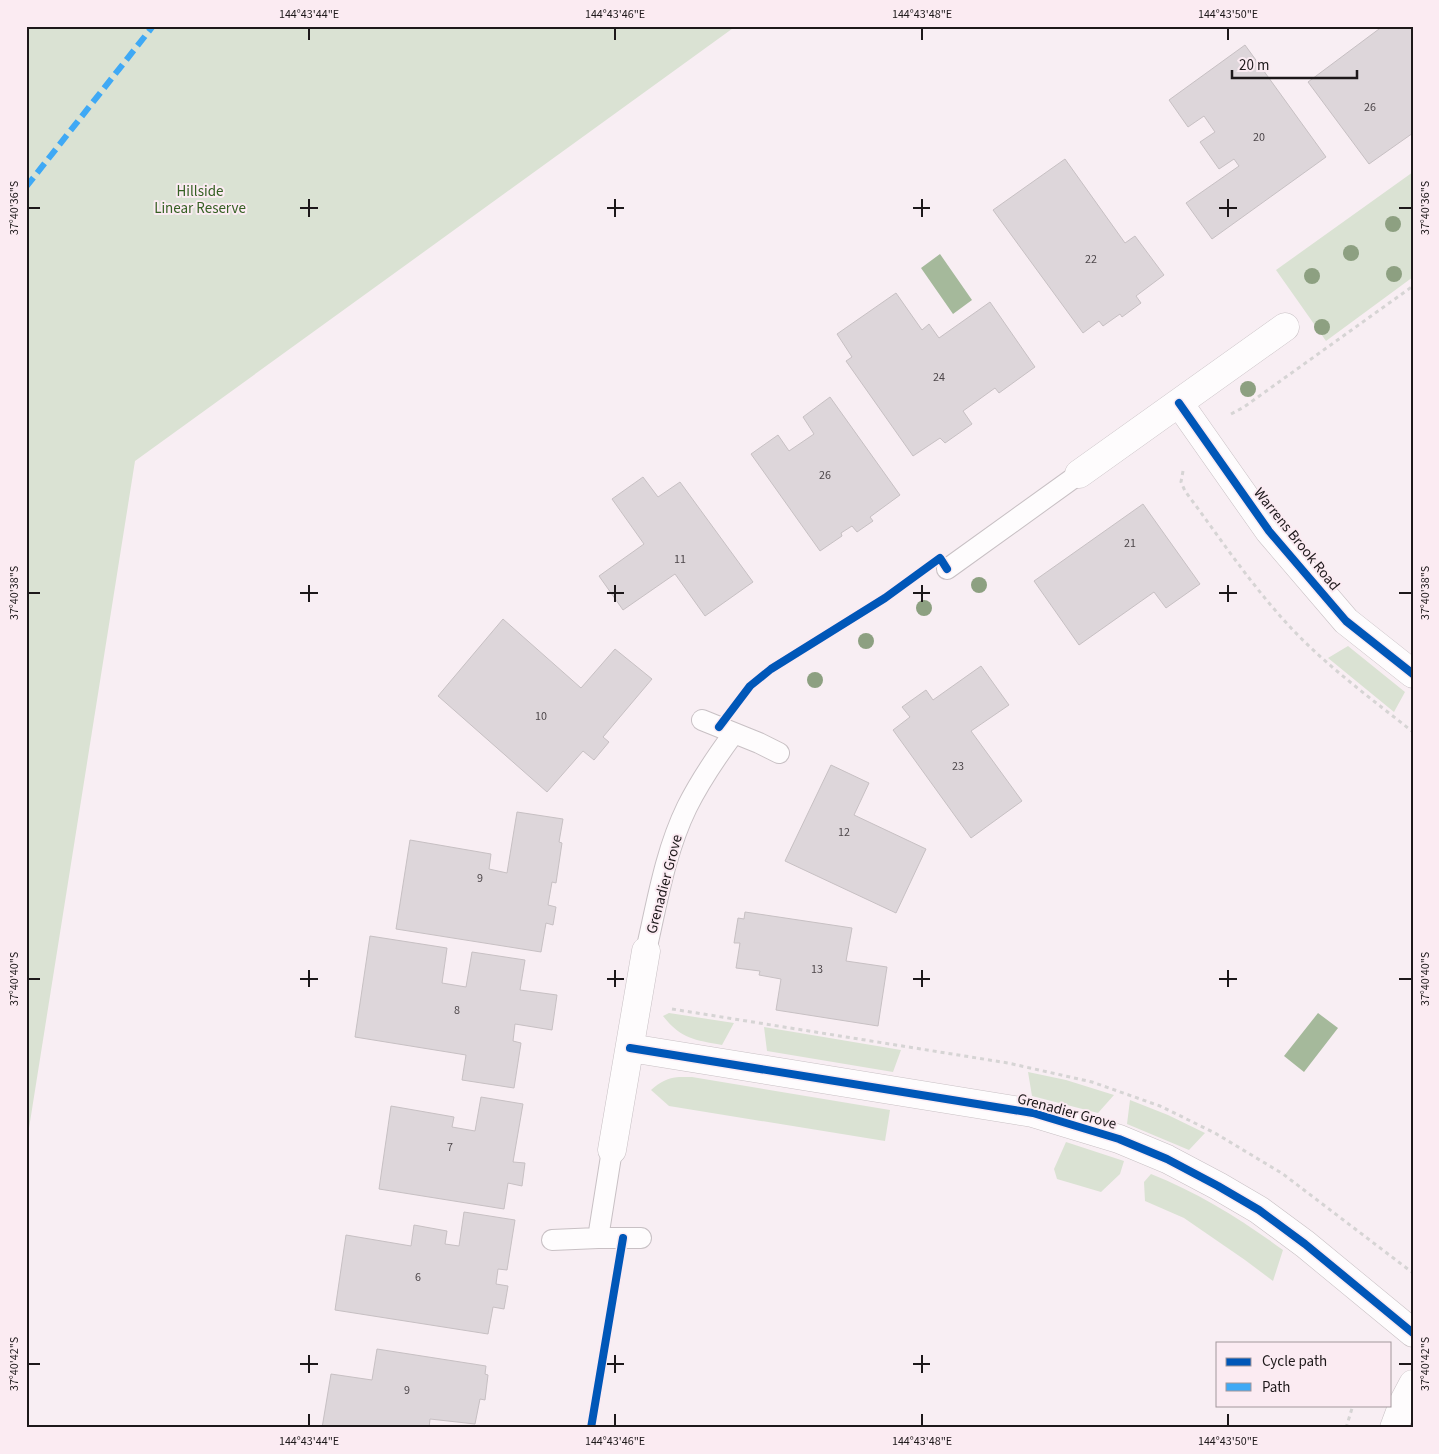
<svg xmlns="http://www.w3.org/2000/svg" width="1439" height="1454" font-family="'Source Sans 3',sans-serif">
<rect width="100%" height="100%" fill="#f8eef3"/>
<!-- green -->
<path fill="#dae2d3" d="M26,26H736L135,461L26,1147Z
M1413,172V277L1326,341L1276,270Z
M1348,646L1405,692L1394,712L1328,658Z
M669,1013L734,1023L722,1045C695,1040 681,1039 663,1016Z
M764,1027L901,1050L893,1072L767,1051Z
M1028,1072L1066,1080L1114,1095L1098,1113L1032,1096Z
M679,1077H692L890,1110L885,1141L669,1106L651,1090C660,1082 667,1078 679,1077Z
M1130,1100L1168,1115L1205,1133L1189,1150L1127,1124Z
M1066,1142L1124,1161L1120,1174L1101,1192L1057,1179L1054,1169Z
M1151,1174C1199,1193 1242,1220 1283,1250L1273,1281L1245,1260L1184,1218L1145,1201L1144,1182Z"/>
<!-- water -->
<path fill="#a5b99b" d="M940,254L972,300L953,314L921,268Z
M1318,1013L1338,1028L1304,1072L1284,1056Z"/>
<!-- building -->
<path fill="#ddd6da" stroke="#c7c0c3" d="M1383,26H1413V133L1369,164L1308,82Z
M1245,45L1326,157L1212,239L1186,203L1239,166L1234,159L1219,169L1200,142L1215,132L1204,116L1188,127L1169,100Z
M1065,159L1125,243L1135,236L1164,275L1136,296L1141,303L1122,317L1120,314L1103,326L1099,321L1083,333L993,210Z
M896,293L922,330L929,324L939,338L990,302L1035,367L999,393L995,388L963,411L972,424L945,443L940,438L913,456L846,361L852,357L837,334Z
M830,397L900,495L870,517L873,521L857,532L852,526L841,533L842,536L820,551L751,454L778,435L789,451L814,434L803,417Z
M643,477L658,497L680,482L753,582L705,616L675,574L623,610L599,576L644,544L612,499Z
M1143,504L1200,584L1166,608L1154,592L1079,645L1034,581Z
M503,619L581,688L615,649L652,679L603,737L609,742L594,760L583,751L547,792L438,696Z
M981,666L1009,705L971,731L1022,801L971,838L893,730L910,717L902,707L926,690L933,700Z
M831,765L869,783L854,815L926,849L896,913L785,861Z
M517,812L563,819L559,842L562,843L556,883L552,882L548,905L556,907L553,925L546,923L541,952L396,929L410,840L491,854L489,869L507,873Z
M745,912L852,928L846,961L887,967L878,1026L776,1010L781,979L759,975L760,971L736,968L740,943H734L738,918L744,919Z
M370,936L447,948L442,983L466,987L472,952L525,960L520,990L557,995L552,1030L515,1024L513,1041L521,1043L514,1088L462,1080L466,1055L355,1037Z
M481,1097L523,1104L513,1162L525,1163L522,1186L508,1183L504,1209L379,1189L391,1106L454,1117L452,1127L475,1131Z
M464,1212L515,1220L507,1270L498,1269L496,1284L508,1286L504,1309L493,1307L488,1334L335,1310L346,1235L411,1246L414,1225L447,1231L445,1244L459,1246Z
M377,1349L486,1366L485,1374L488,1375L485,1400L480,1399L475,1424L430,1419L429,1428H322L331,1374L372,1380Z"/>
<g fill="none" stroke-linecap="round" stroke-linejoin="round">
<!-- service casing -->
<g stroke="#c8c0c4" stroke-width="22">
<path id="service" d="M947,569L1079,474
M702,720L759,743L779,753
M646,951C657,903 665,852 687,807C700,781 717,756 734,733
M598,1238L612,1150
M552,1240L598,1238H641"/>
</g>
<!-- minor casing -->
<g stroke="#c8c0c4" stroke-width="29">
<path id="minor" d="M1179,403L1269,531L1346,621L1413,674
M1079,474L1285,327
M630,1048L1033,1113L1119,1139L1167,1159L1218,1186L1259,1210L1305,1244L1413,1333
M612,1150L646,951
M1394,1428L1404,1401L1413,1384"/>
</g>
<!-- path -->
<path stroke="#d6d4d4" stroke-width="3" stroke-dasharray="4 4" stroke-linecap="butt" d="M1231,414L1244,407L1413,286
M1183,471L1181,482L1185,491C1220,538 1253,588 1293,630C1328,667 1373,700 1413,732
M672,1009L1008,1063L1092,1082L1160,1106L1215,1133L1283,1174L1413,1273
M1346,1428L1353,1405"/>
<!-- service -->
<use href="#service" stroke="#fefcfd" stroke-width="20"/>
<!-- minor -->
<use href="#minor" stroke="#fefcfd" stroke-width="28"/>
<!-- quiet -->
<path stroke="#3fa9f5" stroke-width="6" stroke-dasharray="12 6" stroke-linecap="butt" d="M26,187L153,26"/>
<!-- cycleway casing -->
<g stroke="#fbebf2" stroke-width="11">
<path id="cycleway" d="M1179,403L1269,531L1346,621L1413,674
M719,727L750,686L771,669L885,598L940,558L947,569
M630,1048L1033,1113L1119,1139L1167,1159L1218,1186L1259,1210L1305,1244L1413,1333
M591,1428L623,1238"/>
</g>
<!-- cycleway -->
<use href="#cycleway" stroke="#0057b8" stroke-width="8"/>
</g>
<!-- trees -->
<g fill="#8da081">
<circle cx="1393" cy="224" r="8"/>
<circle cx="1351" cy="253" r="8"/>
<circle cx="1394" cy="274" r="8"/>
<circle cx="1312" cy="276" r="8"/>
<circle cx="1322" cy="327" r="8"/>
<circle cx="1248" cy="389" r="8"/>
<circle cx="979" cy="585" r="8"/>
<circle cx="924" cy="608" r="8"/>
<circle cx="866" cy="641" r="8"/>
<circle cx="815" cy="680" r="8"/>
</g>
<!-- ticks -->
<path fill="none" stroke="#1d181a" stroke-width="2" d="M309,28V40M615,28V40M922,28V40M1228,28V40M309,199V217M615,199V217M922,199V217M1228,199V217M28,208H40M300,208H318M607,208H624M913,208H930M1219,208H1237M1399,208H1412M309,585V602M615,585V602M922,585V602M1228,585V602M28,593H40M300,593H318M607,593H624M913,593H930M1219,593H1237M1399,593H1412M309,970V987M615,970V987M922,970V987M1228,970V987M28,979H40M300,979H318M607,979H624M913,979H930M1219,979H1237M1399,979H1412M309,1355V1373M615,1355V1373M922,1355V1373M28,1364H40M300,1364H318M607,1364H624M913,1364H930M1399,1364H1412M309,1414V1426M615,1414V1426M922,1414V1426M1228,1414V1426"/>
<g text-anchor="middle" stroke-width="4" stroke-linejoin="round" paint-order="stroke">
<!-- number labels -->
<g font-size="12" fill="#4e484b">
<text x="1370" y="111">26</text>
<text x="1259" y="141">20</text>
<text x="1091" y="263">22</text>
<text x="939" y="381">24</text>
<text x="825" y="479">26</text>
<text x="1130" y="547">21</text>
<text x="680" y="563">11</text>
<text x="541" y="720">10</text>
<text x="958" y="770">23</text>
<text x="844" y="836">12</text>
<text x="480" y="882">9</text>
<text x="817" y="973">13</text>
<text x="457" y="1014">8</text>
<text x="450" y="1151">7</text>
<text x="418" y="1281">6</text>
<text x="407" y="1394">9</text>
</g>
<!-- park labels -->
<g font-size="15" fill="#356023" stroke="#fbebf2">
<text x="200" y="196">Hillside<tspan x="200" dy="17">Linear Reserve</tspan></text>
</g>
<!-- street labels -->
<g font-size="15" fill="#1d181a" stroke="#fbebf2">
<text transform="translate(1297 539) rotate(51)" y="5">Warrens Brook Road</text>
<text transform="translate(664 884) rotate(-75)" y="5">Grenadier Grove</text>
<text transform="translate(1067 1111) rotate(15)" y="5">Grenadier Grove</text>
</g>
</g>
<!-- border -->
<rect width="1439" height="1454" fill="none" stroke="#fbebf2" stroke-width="55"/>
<!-- legend -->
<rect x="1216" y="1342" width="175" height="65" fill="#fbebf2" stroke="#a2979c"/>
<rect x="1226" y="1358" width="25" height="8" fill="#0057b8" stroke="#a2979c"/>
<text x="1262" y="1366" font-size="15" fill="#1d181a">Cycle path</text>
<rect x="1226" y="1383" width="25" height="8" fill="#3fa9f5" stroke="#a2979c"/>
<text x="1262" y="1392" font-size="15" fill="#1d181a">Path</text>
<!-- scale -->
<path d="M1232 70v8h125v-8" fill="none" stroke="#1d181a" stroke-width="2.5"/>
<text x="1239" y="70" font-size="15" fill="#1d181a" stroke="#fbebf2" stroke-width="4" paint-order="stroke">20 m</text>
<rect x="28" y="28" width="1384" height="1398" fill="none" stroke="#1d181a" stroke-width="2"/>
<g font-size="12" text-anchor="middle" fill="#1d181a">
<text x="309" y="18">144°43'44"E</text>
<text x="615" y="18">144°43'46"E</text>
<text x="922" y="18">144°43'48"E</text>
<text x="1228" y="18">144°43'50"E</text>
<text transform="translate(14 208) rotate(-90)" y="4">37°40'36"S</text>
<text transform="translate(1425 208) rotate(-90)" y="4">37°40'36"S</text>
<text transform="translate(14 593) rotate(-90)" y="4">37°40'38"S</text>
<text transform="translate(1425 593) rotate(-90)" y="4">37°40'38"S</text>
<text transform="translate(14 979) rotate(-90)" y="4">37°40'40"S</text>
<text transform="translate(1425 979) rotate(-90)" y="4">37°40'40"S</text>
<text transform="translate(14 1364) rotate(-90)" y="4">37°40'42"S</text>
<text transform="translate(1425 1364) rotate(-90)" y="4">37°40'42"S</text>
<text x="309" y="1445">144°43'44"E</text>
<text x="615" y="1445">144°43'46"E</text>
<text x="922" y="1445">144°43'48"E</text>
<text x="1228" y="1445">144°43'50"E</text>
</g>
</svg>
